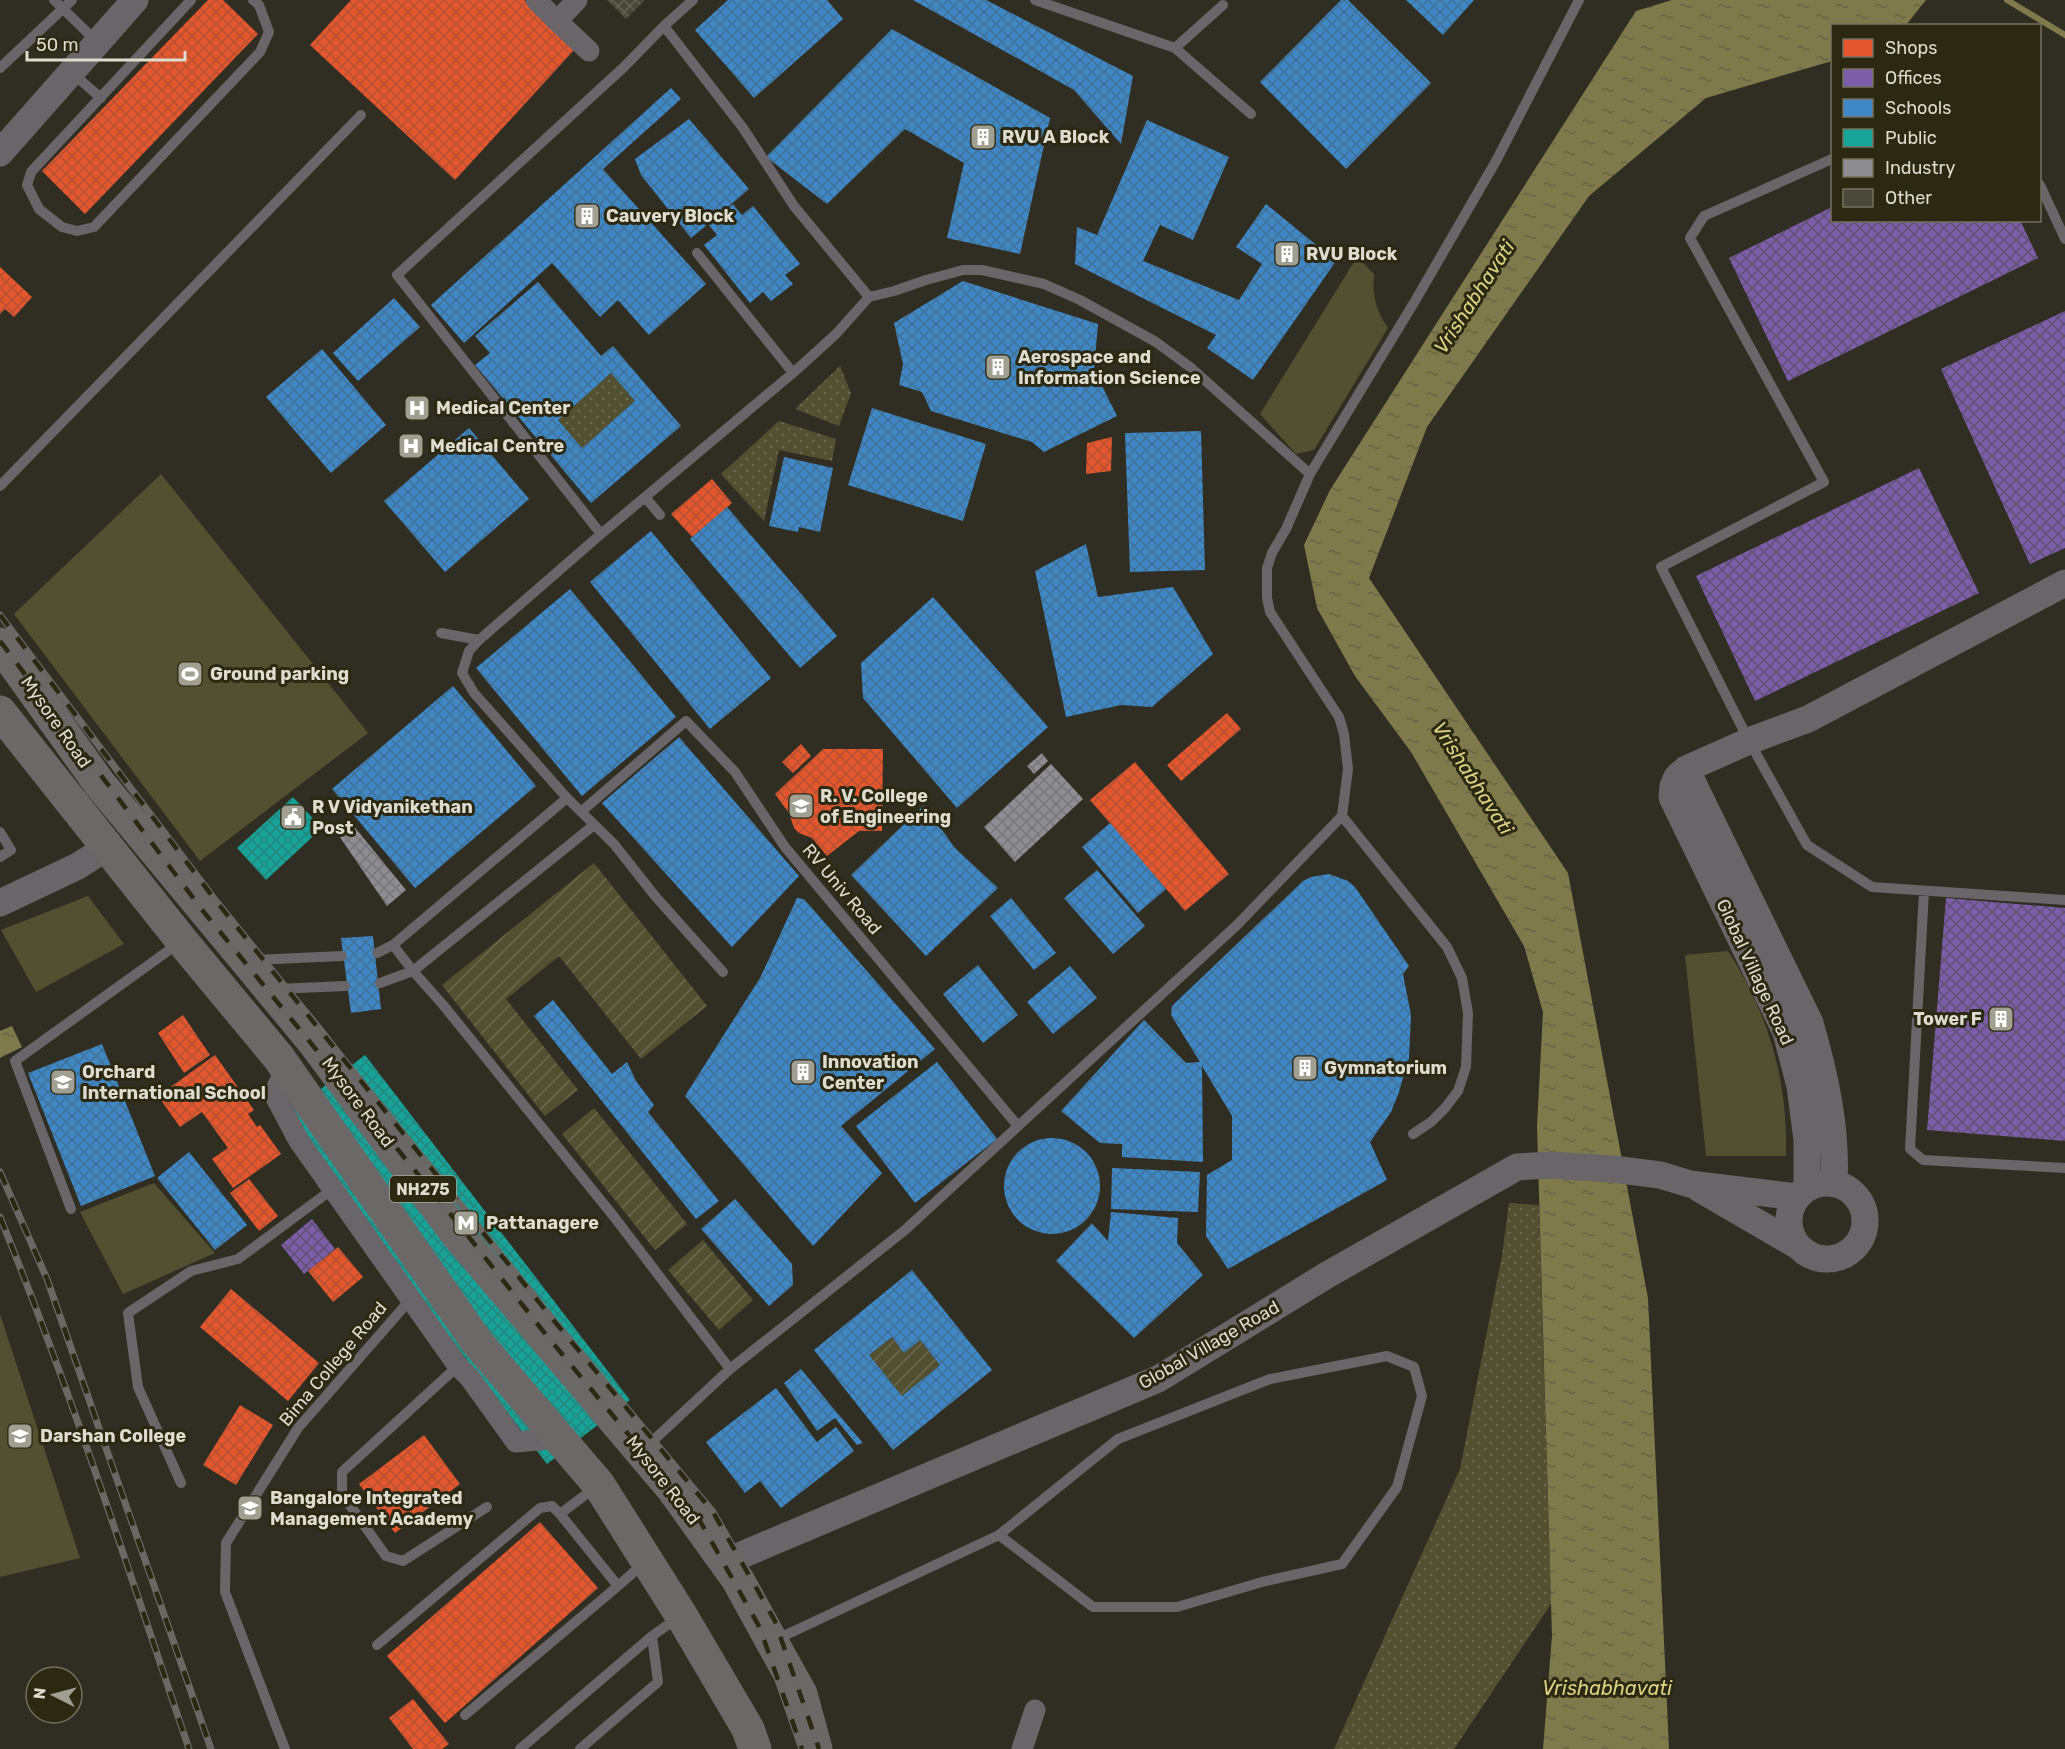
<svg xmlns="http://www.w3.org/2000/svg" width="2065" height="1749" font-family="Rubik,sans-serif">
<defs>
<pattern id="grass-dots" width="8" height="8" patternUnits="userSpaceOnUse" patternTransform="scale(1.5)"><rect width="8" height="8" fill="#535032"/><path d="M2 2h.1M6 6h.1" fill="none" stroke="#6b694e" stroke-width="1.8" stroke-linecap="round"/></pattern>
<pattern id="garden-furrows" width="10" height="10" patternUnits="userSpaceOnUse" patternTransform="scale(1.5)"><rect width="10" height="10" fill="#535032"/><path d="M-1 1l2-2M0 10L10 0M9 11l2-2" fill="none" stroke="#6b694e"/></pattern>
<pattern id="water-ripples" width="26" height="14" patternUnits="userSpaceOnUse" patternTransform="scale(1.5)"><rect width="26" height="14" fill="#7f7a4b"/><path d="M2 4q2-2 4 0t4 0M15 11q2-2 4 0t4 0" fill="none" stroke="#676446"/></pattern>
<pattern id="shops-cross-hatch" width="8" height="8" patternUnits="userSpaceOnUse" patternTransform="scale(1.5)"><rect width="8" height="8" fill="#e4572e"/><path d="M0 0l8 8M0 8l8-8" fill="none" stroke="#b45133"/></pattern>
<pattern id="offices-cross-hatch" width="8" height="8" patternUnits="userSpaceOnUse" patternTransform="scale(1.5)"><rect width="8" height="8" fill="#7b5ea7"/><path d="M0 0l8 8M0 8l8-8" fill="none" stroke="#5f5072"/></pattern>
<pattern id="schools-cross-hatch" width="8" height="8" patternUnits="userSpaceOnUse" patternTransform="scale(1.5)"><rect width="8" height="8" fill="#3f88c5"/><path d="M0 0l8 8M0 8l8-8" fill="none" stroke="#407096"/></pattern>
<pattern id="public-cross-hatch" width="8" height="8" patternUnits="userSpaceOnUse" patternTransform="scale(1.5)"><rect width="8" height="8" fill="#17a398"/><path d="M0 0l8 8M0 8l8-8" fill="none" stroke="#24867d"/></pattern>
<pattern id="industry-cross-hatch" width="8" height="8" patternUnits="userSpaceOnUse" patternTransform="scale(1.5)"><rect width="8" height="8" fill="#8d8d92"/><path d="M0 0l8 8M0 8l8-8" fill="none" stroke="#777679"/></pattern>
<pattern id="building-cross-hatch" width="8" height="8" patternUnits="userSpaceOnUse" patternTransform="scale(1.5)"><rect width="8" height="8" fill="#4a483a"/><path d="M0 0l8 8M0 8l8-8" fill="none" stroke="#646255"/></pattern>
</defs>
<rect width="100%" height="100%" fill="#302e22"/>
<!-- grass -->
<path fill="url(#grass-dots)" d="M840,366L851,393L839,426L795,409Z
M611,373L635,401L582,448L558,420Z
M779,421L836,439L832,461L779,450L764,521L721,474Z
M1509,1203L1539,1205L1551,1604L1454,1749H1334L1460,1469L1502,1255Z"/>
<!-- park -->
<path fill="#535032" d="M1357,257L1374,274C1372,295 1376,311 1388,328L1314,450L1296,454L1260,414Z
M161,474L368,733L200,861L14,614Z
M88,896L124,944L36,992L1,930Z
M1728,951C1769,1014 1788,1081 1786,1156H1706L1685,955Z
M154,1183L215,1253L123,1294L80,1212Z
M0,1314L80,1558L0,1577Z"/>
<!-- garden -->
<path fill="url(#garden-furrows)" d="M594,863L707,1006L641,1059L559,956L506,999L578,1090L545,1116L442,985Z
M594,1108L687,1224L655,1250L562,1134Z
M703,1240L753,1300L719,1330L668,1270Z
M892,1337L904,1353L920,1340L940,1365L902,1396L869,1355Z"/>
<!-- water -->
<path fill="url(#water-ripples)" d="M1672,0H1926L1906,25L1832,26V61L1706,98L1589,196L1427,427L1369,578L1568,873L1648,1298L1669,1749H1543L1552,1636L1537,1126L1543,1012L1524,946L1411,752L1355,676L1317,608L1304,545L1330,490L1636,11Z
M12,1026L22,1047L0,1058V1031Z"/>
<!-- shops -->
<path fill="url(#shops-cross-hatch)" d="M208,0H223L258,34L85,214L42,171Z
M351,0H524L576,48L455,180L310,45Z
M0,267L32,297L14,317L5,309L0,314Z
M1112,437L1111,471L1086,474L1087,443Z
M712,479L732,503L692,537L671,514Z
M1227,713L1241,729L1181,781L1167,765Z
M801,744L811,756L793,773L782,762Z
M823,749H883L882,831H859L827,856L812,838L799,833L794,828L789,813L775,794Z
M1135,762L1229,874L1185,911L1090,800Z
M183,1015L210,1055L184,1073L158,1033Z
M215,1055L254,1110L248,1114L257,1127L260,1125L281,1154L233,1188L212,1159L228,1148L202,1112L180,1127L158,1096Z
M249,1179L278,1216L259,1231L230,1193Z
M338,1247L363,1277L333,1302L308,1271Z
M231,1289L319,1363L288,1401L200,1327Z
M240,1405L273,1425L236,1485L203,1465Z
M424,1435L460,1484L395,1533L359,1484Z
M540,1522L598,1588L445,1723L387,1656Z
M413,1699L449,1744L442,1749H413L389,1718Z"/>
<!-- offices -->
<path fill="url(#offices-cross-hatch)" d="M1832,207V220H2020L2038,258L1788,381L1729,258Z
M2065,311V548L2030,564L1941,369Z
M1919,468L1979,593L1755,701L1696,576Z
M1946,898L2065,908V1141L1927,1130Z
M312,1219L335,1249L304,1274L281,1245Z"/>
<!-- schools -->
<path fill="url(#schools-cross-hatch)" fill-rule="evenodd" d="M728,0H827L843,19L754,98L695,30Z
M913,0H986L1133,76L1121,144L1074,90Z
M1341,0H1348L1431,83L1346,169L1260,82Z
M1406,0H1474L1443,35Z
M892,29L1050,118L1020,254L947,238L964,163L905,129L827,204L766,157Z
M671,88L681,99L603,169L706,284L649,335L618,300L600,317L552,263L464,343L431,305Z
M689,119L749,189L721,213L733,204L742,215L753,206L800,264L785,275L793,284L771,301L763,292L750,303L704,245L717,235L708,224L691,238L641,175L635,159Z
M1147,120L1229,157L1193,240L1160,225L1143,261L1239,300L1262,264L1236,247L1266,204L1336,261L1253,380L1207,348L1216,335L1075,264L1077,227L1097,235Z
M963,281L1098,324L1094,370L1117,416L1044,452L1032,442L931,411L922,392L899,385L903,364L894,323Z
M538,282L601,356L613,346L681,426L591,503L475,365L490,353L475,336ZM611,373L635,401L582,448L558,420Z
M394,298L420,327L358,381L333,353Z
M322,349L386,425L331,473L266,397Z
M872,408L986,444L963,521L848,485Z
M469,428L529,499L445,572L384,501Z
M1201,431L1205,570L1130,572L1125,433Z
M784,457L833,468L820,532L799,527L798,532L769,526Z
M727,507L837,636L800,668L690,539Z
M651,531L771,678L710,729L590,582Z
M1086,544L1098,597L1173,587L1213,654L1152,707L1121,705L1066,717L1035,571Z
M570,589L676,717L582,796L476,668Z
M933,597L1048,727L957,808L863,698L861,663Z
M453,686L536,786L415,888L332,789Z
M679,737L799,876L732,947L602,803Z
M924,805L955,848L998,888L926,956L851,875Z
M1110,823L1166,889L1138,913L1082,847Z
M1097,870L1145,926L1113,954L1064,898Z
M1329,874L1348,881L1355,887L1409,966L1403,974L1411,1015L1409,1058L1398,1095L1391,1112L1370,1142L1387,1180L1228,1269L1206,1236L1207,1175L1232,1160V1116L1202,1066L1203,1162L1122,1157V1144L1100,1143L1061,1111L1144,1020L1186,1063L1200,1062L1171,1015L1172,1006L1303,881L1311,877Z
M797,898L804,899L935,1049L841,1126L882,1173L813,1246L685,1096L760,978Z
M1011,898L1056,953L1034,970L990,916Z
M373,936L381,1009L351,1013L341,938Z
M978,965L1018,1015L983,1043L943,994Z
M1070,966L1097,998L1053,1034L1027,1002Z
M553,1000L612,1074L627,1062L636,1081L654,1105L648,1112L719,1201L696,1219L534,1016Z
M102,1044L155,1176L81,1206L28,1073Z
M937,1062L997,1139L915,1203L856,1126Z
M1004 1186a48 48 0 1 1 96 0a48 48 0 1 1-96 0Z
M189,1152L247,1225L215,1250L157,1178Z
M1112,1168L1200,1172L1198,1212L1111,1209Z
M735,1199L792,1264L793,1285L769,1306L701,1229Z
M1111,1212L1178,1218L1177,1243L1203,1275L1134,1338L1056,1261L1092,1223L1108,1241Z
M912,1270L992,1370L893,1450L814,1350ZM892,1337L904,1353L920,1340L940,1365L902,1396L869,1355Z
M801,1369L833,1408L863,1443L857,1445L835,1418L817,1431L784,1383Z
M776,1388L817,1442L836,1427L854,1451L781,1508L760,1481L745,1493L706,1442Z"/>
<!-- public -->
<path fill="url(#public-cross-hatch)" d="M293,797L322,828L266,880L237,848Z
M365,1055L630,1400L547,1464L282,1119Z"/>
<!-- industry -->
<path fill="url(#industry-cross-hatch)" d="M1042,753L1048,761L1034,774L1027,766Z
M1051,764L1083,799L1015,862L984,827Z
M348,819L406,890L387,906L335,830Z"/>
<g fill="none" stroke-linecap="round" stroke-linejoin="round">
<!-- stream -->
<path stroke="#7f7a4b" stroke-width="6" d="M2007,0L2065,35"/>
</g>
<!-- building -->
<path fill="url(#building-cross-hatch)" d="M607,0H645L626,19Z"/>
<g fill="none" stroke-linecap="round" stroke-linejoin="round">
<!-- service -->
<path stroke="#696568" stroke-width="10" d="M54,0L97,42
M191,0L31,172L27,185L39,209L62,227L77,231L94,227L260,52L269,32L259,5L253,0
M1035,0L1175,48L1251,114
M664,26L693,0
M1175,48L1223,5
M0,68L72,0
M71,72L101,98
M1832,159L1704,216L1690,238L1824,482L1661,567L1749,741L1807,845L1872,887L2065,900
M2040,185L2065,239
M697,253L793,373
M0,486L361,115
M645,497L660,515
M601,534L397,275L624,67L664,26L743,128L794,206L869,297
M441,633L479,640
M582,811L686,721L735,772L785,847L1018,1126
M1342,816L1447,947L1462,978L1468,1013L1466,1067L1458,1091L1445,1108L1431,1122L1413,1134
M0,832L11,850L0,857
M1924,891L1910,1149L1923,1160L2065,1168
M393,945L413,971L444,1006L615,1218L730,1369
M377,953L393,945L567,798
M253,960L342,956
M723,972L655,896L614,844L567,798L474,693L462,673L469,651L479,640L601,534L793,373L836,334L869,297L894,291L926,280L963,270H982L1044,284L1080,300L1156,342L1190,367L1310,474
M380,983L413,971L594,825
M277,989L345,986
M71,1209L15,1061L179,943
M458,1366L342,1472V1494L386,1556L403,1561L487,1507
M644,1449L730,1369L905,1230L1237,925L1342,816L1348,769L1344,734L1339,717L1270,612L1267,598V568L1272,553L1286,529L1310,474L1415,301L1496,161L1579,0
M181,1483L138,1387L128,1313L191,1271L238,1259L334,1188
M618,1586L644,1563
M775,1640L999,1535L1118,1439L1270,1379L1387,1356L1414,1367L1422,1396L1397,1487L1342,1564L1262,1582L1177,1607H1093L999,1535
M377,1645L540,1508L552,1506L560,1514
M465,1715L618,1586L560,1514L597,1486
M285,1749L225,1592L226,1543L298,1428L410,1300
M520,1749L652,1636
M580,1749L658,1682L652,1636L679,1617"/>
<!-- minor -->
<path stroke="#696568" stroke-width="21" d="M536,0L557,21L577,0
M557,21L589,51
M286,1068L274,1094L299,1141L458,1366L470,1378L516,1442L560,1438
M1022,1749L1035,1710"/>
<!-- tertiary -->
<path stroke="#696568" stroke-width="27" d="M0,153L135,0
M1686,769L1810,1023C1825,1075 1837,1128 1834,1183
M0,903L78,866L109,846
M1789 1221a38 38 0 1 1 76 0a38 38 0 1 1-76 0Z
M1807,1188V1140L1800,1086L1786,1032L1672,797L1673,786L1677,777L1686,769L1749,741L1808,719L2065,583
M1700,1189L1798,1246
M725,1562L1158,1379L1327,1275L1517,1167L1550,1165L1613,1169L1660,1175L1690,1184L1797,1197"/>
<!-- trunk -->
<path stroke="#6d6868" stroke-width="33" d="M0,644L99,783L312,1040L455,1232L672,1488L738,1580L772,1642L801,1694L816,1749
M0,712L182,941L279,1058L477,1342L599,1485L681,1615L748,1729L755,1749"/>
<!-- rail casing -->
<g stroke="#6a6865" stroke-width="7">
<path id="rail" d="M0,615L216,901L555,1322L713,1512L775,1621L819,1749
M0,641L203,911L461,1227L543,1331L700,1521L760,1628L802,1749
M0,1172L47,1279L211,1749
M0,1217C71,1391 129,1571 189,1749"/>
</g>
<!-- rail -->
<use href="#rail" stroke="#2c2913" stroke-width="4.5" stroke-dasharray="14" stroke-linecap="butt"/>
</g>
<!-- icons -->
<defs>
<g id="building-square" transform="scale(1.35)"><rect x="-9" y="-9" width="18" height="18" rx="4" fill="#a19f92" stroke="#2c2913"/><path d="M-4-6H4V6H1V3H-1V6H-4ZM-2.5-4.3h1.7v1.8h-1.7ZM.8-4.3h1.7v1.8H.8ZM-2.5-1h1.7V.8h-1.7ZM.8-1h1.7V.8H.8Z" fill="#fff"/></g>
<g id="hospital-square" transform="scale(1.35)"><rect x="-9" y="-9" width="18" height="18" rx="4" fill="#a19f92" stroke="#2c2913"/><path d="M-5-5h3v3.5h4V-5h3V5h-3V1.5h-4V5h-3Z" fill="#fff"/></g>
<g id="stadium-square" transform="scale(1.35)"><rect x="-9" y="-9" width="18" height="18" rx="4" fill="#a19f92" stroke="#2c2913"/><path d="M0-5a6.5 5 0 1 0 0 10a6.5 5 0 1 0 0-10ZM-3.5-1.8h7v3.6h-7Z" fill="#fff"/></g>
<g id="university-square" transform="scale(1.35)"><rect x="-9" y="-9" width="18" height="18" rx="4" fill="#a19f92" stroke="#2c2913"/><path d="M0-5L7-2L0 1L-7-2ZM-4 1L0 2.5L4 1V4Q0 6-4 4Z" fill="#fff"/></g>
<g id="civic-square" transform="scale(1.35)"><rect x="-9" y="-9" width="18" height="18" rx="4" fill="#a19f92" stroke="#2c2913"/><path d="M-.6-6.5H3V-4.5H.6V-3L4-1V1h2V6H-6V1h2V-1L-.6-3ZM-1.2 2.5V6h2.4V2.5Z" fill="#fff"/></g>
<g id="school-square" transform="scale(1.35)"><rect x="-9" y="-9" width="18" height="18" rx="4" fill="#a19f92" stroke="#2c2913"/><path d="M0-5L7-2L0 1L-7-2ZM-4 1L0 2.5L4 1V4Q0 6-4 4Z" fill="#fff"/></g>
<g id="metro-square" transform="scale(1.35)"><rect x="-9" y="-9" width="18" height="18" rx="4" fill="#a19f92" stroke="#2c2913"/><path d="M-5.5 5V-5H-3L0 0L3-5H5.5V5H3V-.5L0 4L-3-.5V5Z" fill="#fff"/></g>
</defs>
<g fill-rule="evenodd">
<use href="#building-square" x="983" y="137"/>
<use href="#building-square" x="587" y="216"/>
<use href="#building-square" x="1287" y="254"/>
<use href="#building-square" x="998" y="367"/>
<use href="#hospital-square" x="417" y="408"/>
<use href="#hospital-square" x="411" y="446"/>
<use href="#stadium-square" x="190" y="674"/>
<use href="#university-square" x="801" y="806"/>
<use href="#civic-square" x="293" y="817"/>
<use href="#building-square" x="2001" y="1019"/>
<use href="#building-square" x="1305" y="1068"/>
<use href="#building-square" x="803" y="1072"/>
<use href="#school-square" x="63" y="1082"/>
<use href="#metro-square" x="466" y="1223"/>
<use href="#university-square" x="20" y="1436"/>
<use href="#university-square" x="250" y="1508"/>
</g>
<g text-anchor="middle" stroke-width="6" stroke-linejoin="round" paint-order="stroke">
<!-- shield labels -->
<rect fill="#2c2913" stroke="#a9a696" stroke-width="1.5" x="390" y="1176" width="66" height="26" rx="4.5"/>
<g font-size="16" font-weight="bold" fill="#dedcce">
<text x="423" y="1195">NH275</text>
</g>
<!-- poi labels -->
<g font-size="18" font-weight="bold" fill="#dedcce" stroke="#2c2913" text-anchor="start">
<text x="1002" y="143">RVU A Block</text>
<text x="606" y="222">Cauvery Block</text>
<text x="1306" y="260">RVU Block</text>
<text x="1018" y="363">Aerospace and<tspan x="1018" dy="21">Information Science</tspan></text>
<text x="436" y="414">Medical Center</text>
<text x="430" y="452">Medical Centre</text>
<text x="210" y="680">Ground parking</text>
<text x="820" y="802">R. V. College<tspan x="820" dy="21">of Engineering</tspan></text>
<text x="312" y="813">R V Vidyanikethan<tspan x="312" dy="21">Post</tspan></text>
<text x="1982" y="1025" text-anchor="end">Tower F</text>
<text x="822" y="1068">Innovation<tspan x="822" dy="21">Center</tspan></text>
<text x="1324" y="1074">Gymnatorium</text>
<text x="82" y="1078">Orchard<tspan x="82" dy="21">International School</tspan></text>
<text x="486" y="1229">Pattanagere</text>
<text x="40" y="1442">Darshan College</text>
<text x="270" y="1504">Bangalore Integrated<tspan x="270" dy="21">Management Academy</tspan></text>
</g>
<!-- street labels -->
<g font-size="18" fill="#dedcce" stroke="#2c2913">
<text transform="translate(56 722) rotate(55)" y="6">Mysore Road</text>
<text transform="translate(842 889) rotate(50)" y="6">RV Univ Road</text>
<text transform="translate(1755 972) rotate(65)" y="6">Global Village Road</text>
<text transform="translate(358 1102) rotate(53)" y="6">Mysore Road</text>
<text transform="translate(1209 1345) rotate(-30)" y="6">Global Village Road</text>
<text transform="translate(333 1364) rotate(-50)" y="6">Bima College Road</text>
<text transform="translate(663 1480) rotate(52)" y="6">Mysore Road</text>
</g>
<!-- water labels -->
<g font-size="20" font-style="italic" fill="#dbd183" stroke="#2c2913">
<text transform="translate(1474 297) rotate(-57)" y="7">Vrishabhavati</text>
<text transform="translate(1473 778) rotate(57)" y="7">Vrishabhavati</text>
<text x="1607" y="1695">Vrishabhavati</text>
</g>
</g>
<!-- legend -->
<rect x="1831" y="24" width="210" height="198" fill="#2c2913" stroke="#73715e" stroke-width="1.5"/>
<rect x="1843" y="39" width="30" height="18" fill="#e4572e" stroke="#73715e" stroke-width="1.5"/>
<text x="1885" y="54" font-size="18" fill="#dedcce">Shops</text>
<rect x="1843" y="69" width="30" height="18" fill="#7b5ea7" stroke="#73715e" stroke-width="1.5"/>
<text x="1885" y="84" font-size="18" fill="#dedcce">Offices</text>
<rect x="1843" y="99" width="30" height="18" fill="#3f88c5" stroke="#73715e" stroke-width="1.5"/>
<text x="1885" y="114" font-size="18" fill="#dedcce">Schools</text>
<rect x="1843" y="129" width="30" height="18" fill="#17a398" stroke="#73715e" stroke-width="1.5"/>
<text x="1885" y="144" font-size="18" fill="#dedcce">Public</text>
<rect x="1843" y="159" width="30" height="18" fill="#8d8d92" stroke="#73715e" stroke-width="1.5"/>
<text x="1885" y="174" font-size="18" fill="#dedcce">Industry</text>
<rect x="1843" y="189" width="30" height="18" fill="#4a483a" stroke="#73715e" stroke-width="1.5"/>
<text x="1885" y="204" font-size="18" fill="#dedcce">Other</text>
<!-- north arrow -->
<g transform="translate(54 1695) rotate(276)"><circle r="28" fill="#2c2913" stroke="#73715e" stroke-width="1.5"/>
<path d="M0-4.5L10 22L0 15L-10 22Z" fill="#a19f92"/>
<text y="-9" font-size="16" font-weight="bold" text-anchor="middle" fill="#dedcce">N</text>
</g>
<!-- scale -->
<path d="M27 51v9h158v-9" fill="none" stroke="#dedcce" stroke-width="3"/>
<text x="36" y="51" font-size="18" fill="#dedcce" stroke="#2c2913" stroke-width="4.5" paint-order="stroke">50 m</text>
</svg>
